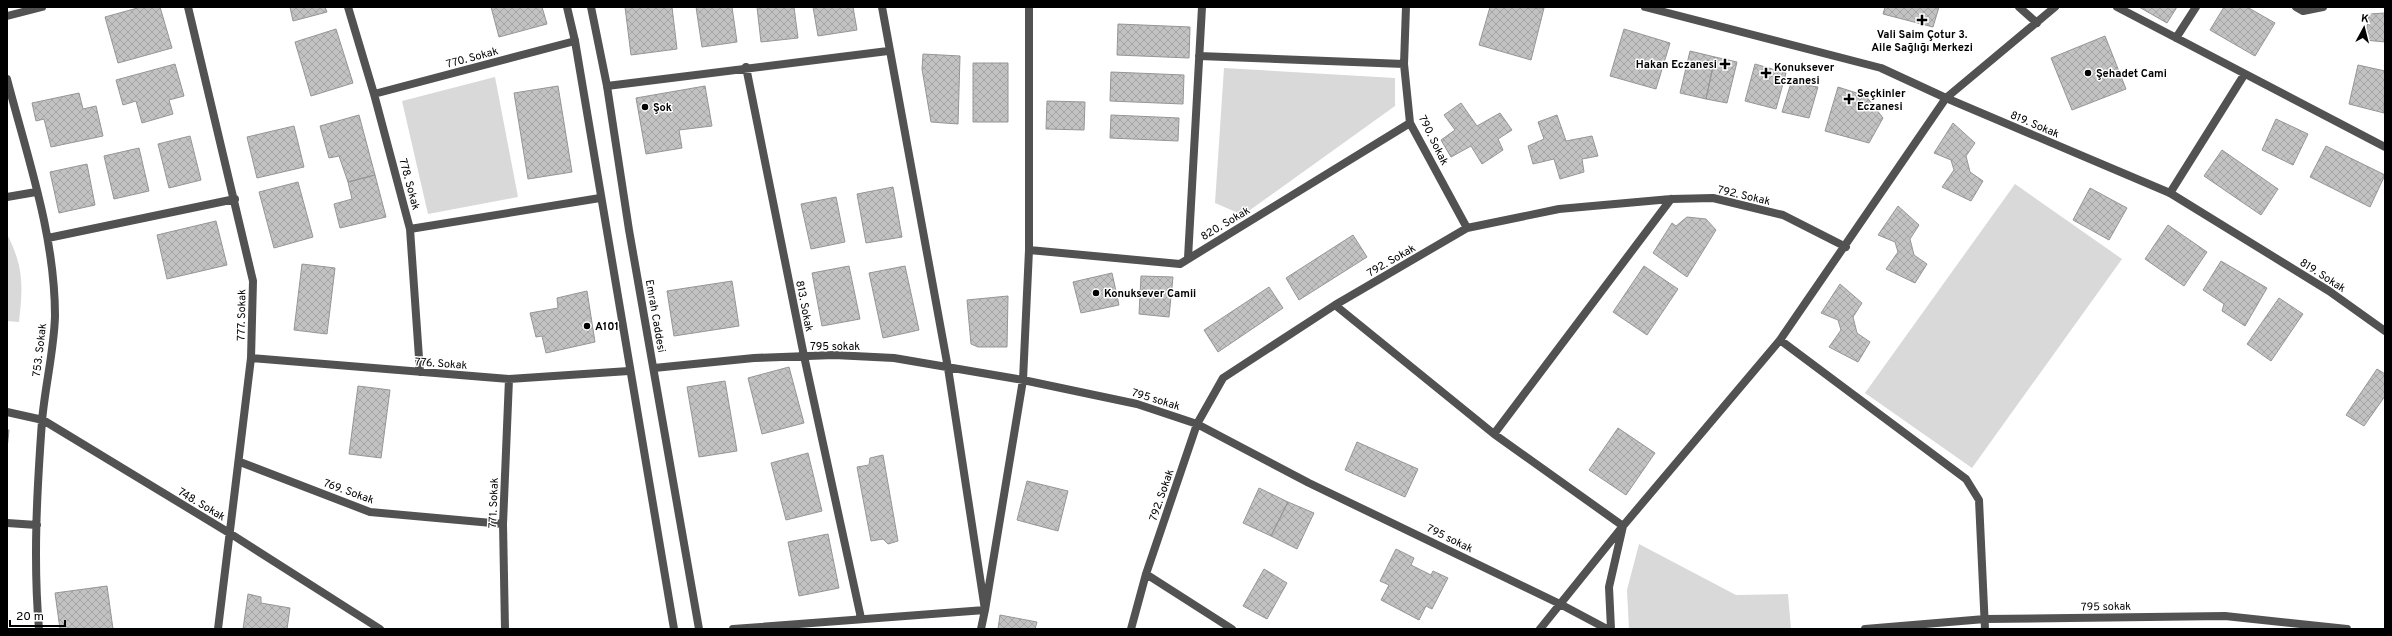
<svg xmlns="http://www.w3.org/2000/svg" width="2392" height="636" font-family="Overpass,sans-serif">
<defs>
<pattern id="building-cross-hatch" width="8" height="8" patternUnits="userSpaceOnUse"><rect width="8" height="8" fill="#c2c2c2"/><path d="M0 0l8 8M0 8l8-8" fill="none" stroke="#a5a5a5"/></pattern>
</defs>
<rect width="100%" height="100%" fill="#fff"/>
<!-- green -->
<path fill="#d9d9d9" d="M1224,68L1395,78V106L1243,215L1215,203Z
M495,77L518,197L428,214L402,101Z
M2015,184L2122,259L1972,468L1865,393Z
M7,234C24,268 23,285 19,322L7,321Z
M1639,544L1736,595L1788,594L1791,629H1629L1627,590Z"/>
<!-- building -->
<path fill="url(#building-cross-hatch)" stroke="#969696" d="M141,7H160L172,48L118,63L105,17Z
M290,7H325L327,12L293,21Z
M491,7H542L547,24L499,37Z
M625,7H672L677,49L631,55Z
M696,7H732L737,42L702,47Z
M757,7H794L798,38L761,42Z
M813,7H853L857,30L818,36Z
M1490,7L1544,8L1531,60L1479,45Z
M1885,7H1939L1933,27L1883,14Z
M2139,7H2177L2167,23Z
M2224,7H2247L2275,23L2255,56L2210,30Z
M2385,13V42L2365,40L2369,14Z
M1118,24L1190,27L1189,58L1117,55Z
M336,29L353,83L311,96L295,42Z
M1624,29L1670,43L1656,89L1610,76Z
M2105,36L2126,89L2072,110L2051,58Z
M1690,51L1715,57L1706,99L1680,93Z
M923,54L960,56L958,124L931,122L922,69Z
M1715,57L1737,62L1727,103L1706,99Z
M973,63H1008V122H973Z
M175,64L184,96L169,100L173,114L142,123L136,101L123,105L116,80Z
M1755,64L1786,73L1776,109L1745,101Z
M2358,65L2385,71L2384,113L2349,104Z
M1111,72L1184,75L1183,104L1110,101Z
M1791,83L1818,87L1809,118L1782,112Z
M558,86L572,172L528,179L514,93Z
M705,86L712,126L679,130L682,148L646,154L636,98Z
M1838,87L1866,96L1883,118L1869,143L1825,131Z
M79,93L83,109L96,106L103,136L51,147L44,119L36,121L32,103Z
M1047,101L1085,102L1084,130L1046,129Z
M1461,103L1477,126L1500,113L1512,130L1498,139L1503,150L1482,164L1471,146L1451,157L1441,140L1455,130L1444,115Z
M359,115L375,175L348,182L339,156L329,158L320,126Z
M1111,115L1179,118L1178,141L1110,138Z
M1557,115L1566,141L1592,136L1598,156L1582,159L1584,172L1560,179L1554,159L1533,164L1528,146L1544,139L1538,122Z
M2276,119L2308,134L2293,165L2262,150Z
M1953,123L1975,143L1966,156L1970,172L1983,181L1971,201L1942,187L1954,170L1951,160L1934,153Z
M294,126L304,167L257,178L247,137Z
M190,136L201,180L169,188L158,144Z
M2326,146L2385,175L2370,207L2310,177Z
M139,148L149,191L114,199L104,156Z
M2222,150L2278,189L2261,215L2204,176Z
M87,164L95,205L59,213L50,172Z
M375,175L386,217L340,228L334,204L352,199L348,182Z
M298,182L313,237L274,248L259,192Z
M893,187L902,237L866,243L857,194Z
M2090,188L2127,208L2109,240L2073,220Z
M836,197L845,242L811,249L801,204Z
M1898,206L1919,225L1910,239L1914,255L1927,264L1915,283L1886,269L1898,252L1895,242L1878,235Z
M1687,217L1706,219L1716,230L1687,277L1653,253L1672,223L1676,226Z
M216,221L227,265L167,279L157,235Z
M2168,225L2207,252L2184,286L2145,259Z
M1353,235L1367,257L1299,300L1286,278Z
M2221,261L2267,288L2245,326L2222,311L2224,304L2203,290Z
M302,264L335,268L327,334L294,330Z
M849,266L860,319L822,326L812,273Z
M905,266L919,330L883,338L869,273Z
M1644,266L1678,289L1647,335L1613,312Z
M1112,273L1119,305L1081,313L1073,282Z
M1141,276L1173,277L1169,317L1139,314Z
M732,281L739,326L674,336L667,291Z
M1840,284L1862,303L1853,317L1857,333L1870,342L1858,362L1829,347L1841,330L1838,320L1821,313Z
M1269,287L1283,308L1218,352L1204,330Z
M587,291L595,342L546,353L542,336L536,337L530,313L558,308L557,298Z
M1008,296L1007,347H978L971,344L967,300Z
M2279,298L2303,314L2271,361L2247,344Z
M789,367L804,423L762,434L748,378Z
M2377,369L2385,374V396L2364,426L2346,415Z
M725,381L737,451L699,457L687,387Z
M358,386L390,390L381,458L349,454Z
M1618,428L1655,453L1626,495L1589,470Z
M7,430H9L7,449Z
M1357,442L1418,469L1405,497L1345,470Z
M808,453L822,511L786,520L771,463Z
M883,455L898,541L888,544L883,539L871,541L857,467L869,465L870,458Z
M1027,481L1068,491L1058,531L1017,520Z
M1259,488L1288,502L1271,536L1243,523Z
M1288,502L1314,513L1297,549L1271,536Z
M828,534L839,588L799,596L788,542Z
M1396,549L1414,558L1411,565L1431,575L1433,571L1448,578L1432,609L1426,606L1419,620L1381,600L1389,585L1380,581Z
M1264,569L1287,583L1267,619L1243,606Z
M107,586L113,629H60L55,593Z
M248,594L261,597V603L290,608L287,629H243Z
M1000,615L1037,622L1035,629H998Z"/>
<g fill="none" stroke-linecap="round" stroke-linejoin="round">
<!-- minor -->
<path stroke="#525252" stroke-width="8" d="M188,7L253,281L251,358L218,629
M348,7L374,94L410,229L420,372
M882,7L948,368L985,610L981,629
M1406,7L1404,64L1410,123L1467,228
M2019,7L2037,23
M2117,7L2385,147
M2296,7L2303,11L2323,7
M2176,38L2196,7
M1199,56L1404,64
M746,67L804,356L861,618
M7,79C27,156 55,235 55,316C54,351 45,386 42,421C37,490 33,560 39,629
M607,86L888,51
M374,94L575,41
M2170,193L2244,75
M7,197L36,192
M410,229L600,198
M48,238L235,199
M1029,250L1180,264L1410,123
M1188,258L1202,7
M1335,305L1494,434L1623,526L1609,587L1611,629
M1780,340L1966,479L1979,500L1985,629
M251,358L509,379L629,371
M654,368L754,358L834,355L894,358L1023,380L1137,404L1197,424L1309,483L1560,604L1607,629
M7,412L43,420L231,534L380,629
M1494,434L1671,199
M240,462L370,512L503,524
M7,523L37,525
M1146,574L1232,629
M505,629L503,524L509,379
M733,629L985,610L1023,380L1029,250V7
M1131,629L1146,574L1197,424L1223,378L1335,305L1467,228L1559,209L1671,199L1713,198L1783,215L1846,247
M1540,629L1623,526L1780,340L1946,98L2055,7
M1865,629L1985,619L2225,616L2347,629"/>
<!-- tertiary -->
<path stroke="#525252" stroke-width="8" d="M567,7L575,41L674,629
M591,7L607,86L629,230L699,629
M1645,7L1881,68L1946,98L2170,193L2329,291L2385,331
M7,16L42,7"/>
</g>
<!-- markers -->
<g fill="#000" stroke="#fff" stroke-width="1.5">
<path d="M1920 14h4v4h4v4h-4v4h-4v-4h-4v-4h4z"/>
<path d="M1723 58h4v4h4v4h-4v4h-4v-4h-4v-4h4z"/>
<path d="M1764 67h4v4h4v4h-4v4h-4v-4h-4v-4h4z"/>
<circle cx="2088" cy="73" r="4"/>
<path d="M1847 93h4v4h4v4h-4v4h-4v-4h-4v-4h4z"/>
<circle cx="645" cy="107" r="4"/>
<circle cx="1096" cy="293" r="4"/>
<circle cx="587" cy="326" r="4"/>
</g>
<g text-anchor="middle" stroke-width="3" stroke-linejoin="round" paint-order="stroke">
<!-- poi labels -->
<g font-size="11" font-weight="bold" fill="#000" stroke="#fff" text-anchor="start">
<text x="1922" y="38" text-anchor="middle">Vali Saim Çotur 3.<tspan x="1922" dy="13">Aile Sağlığı Merkezi</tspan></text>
<text x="1717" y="68" text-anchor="end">Hakan Eczanesi</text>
<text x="1774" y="71">Konuksever<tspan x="1774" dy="13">Eczanesi</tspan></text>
<text x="2096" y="77">Şehadet Cami</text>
<text x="1857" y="97">Seçkinler<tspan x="1857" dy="13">Eczanesi</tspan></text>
<text x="653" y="111">Şok</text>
<text x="1104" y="297">Konuksever Camii</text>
<text x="595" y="330">A101</text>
</g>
<!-- street labels -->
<g font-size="11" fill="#000" stroke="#fff">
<text transform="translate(472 57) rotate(-15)" y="4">770. Sokak</text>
<text transform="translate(2035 124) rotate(23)" y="4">819. Sokak</text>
<text transform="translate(1434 140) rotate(64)" y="4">790. Sokak</text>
<text transform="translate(410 184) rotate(75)" y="4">778. Sokak</text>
<text transform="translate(1744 195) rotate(13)" y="4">792. Sokak</text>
<text transform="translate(1225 223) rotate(-31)" y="4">820. Sokak</text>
<text transform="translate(1391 260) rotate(-30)" y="4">792. Sokak</text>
<text transform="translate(2323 275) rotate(33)" y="4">819. Sokak</text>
<text transform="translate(805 306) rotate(79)" y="4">813. Sokak</text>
<text transform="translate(241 315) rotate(-89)" y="4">777. Sokak</text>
<text transform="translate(656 316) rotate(80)" y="4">Emrah Caddesi</text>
<text x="835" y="350">795 sokak</text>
<text transform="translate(39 350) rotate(-83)" y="4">753. Sokak</text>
<text transform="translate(441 363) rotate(4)" y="4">776. Sokak</text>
<text transform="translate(1156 399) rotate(17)" y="4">795 sokak</text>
<text transform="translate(349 491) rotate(20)" y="4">769. Sokak</text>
<text transform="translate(1161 495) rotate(-71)" y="4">792. Sokak</text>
<text transform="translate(493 503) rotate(-88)" y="4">771. Sokak</text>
<text transform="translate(202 504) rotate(31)" y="4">748. Sokak</text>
<text transform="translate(1450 538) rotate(26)" y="4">795 sokak</text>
<text transform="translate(2106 606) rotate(-1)" y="4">795 sokak</text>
</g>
</g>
<!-- border -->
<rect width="2392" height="636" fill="none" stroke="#000000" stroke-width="16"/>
<!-- north arrow -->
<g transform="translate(2364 28) rotate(7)" stroke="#ffffff" stroke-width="3" paint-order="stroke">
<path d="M0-3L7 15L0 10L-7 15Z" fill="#000000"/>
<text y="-6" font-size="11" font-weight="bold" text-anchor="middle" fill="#000000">K</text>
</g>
<!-- scale -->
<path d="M10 620v6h55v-6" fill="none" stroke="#000000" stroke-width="2"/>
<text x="16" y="620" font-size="12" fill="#000000" stroke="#ffffff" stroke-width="3" paint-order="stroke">20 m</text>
</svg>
